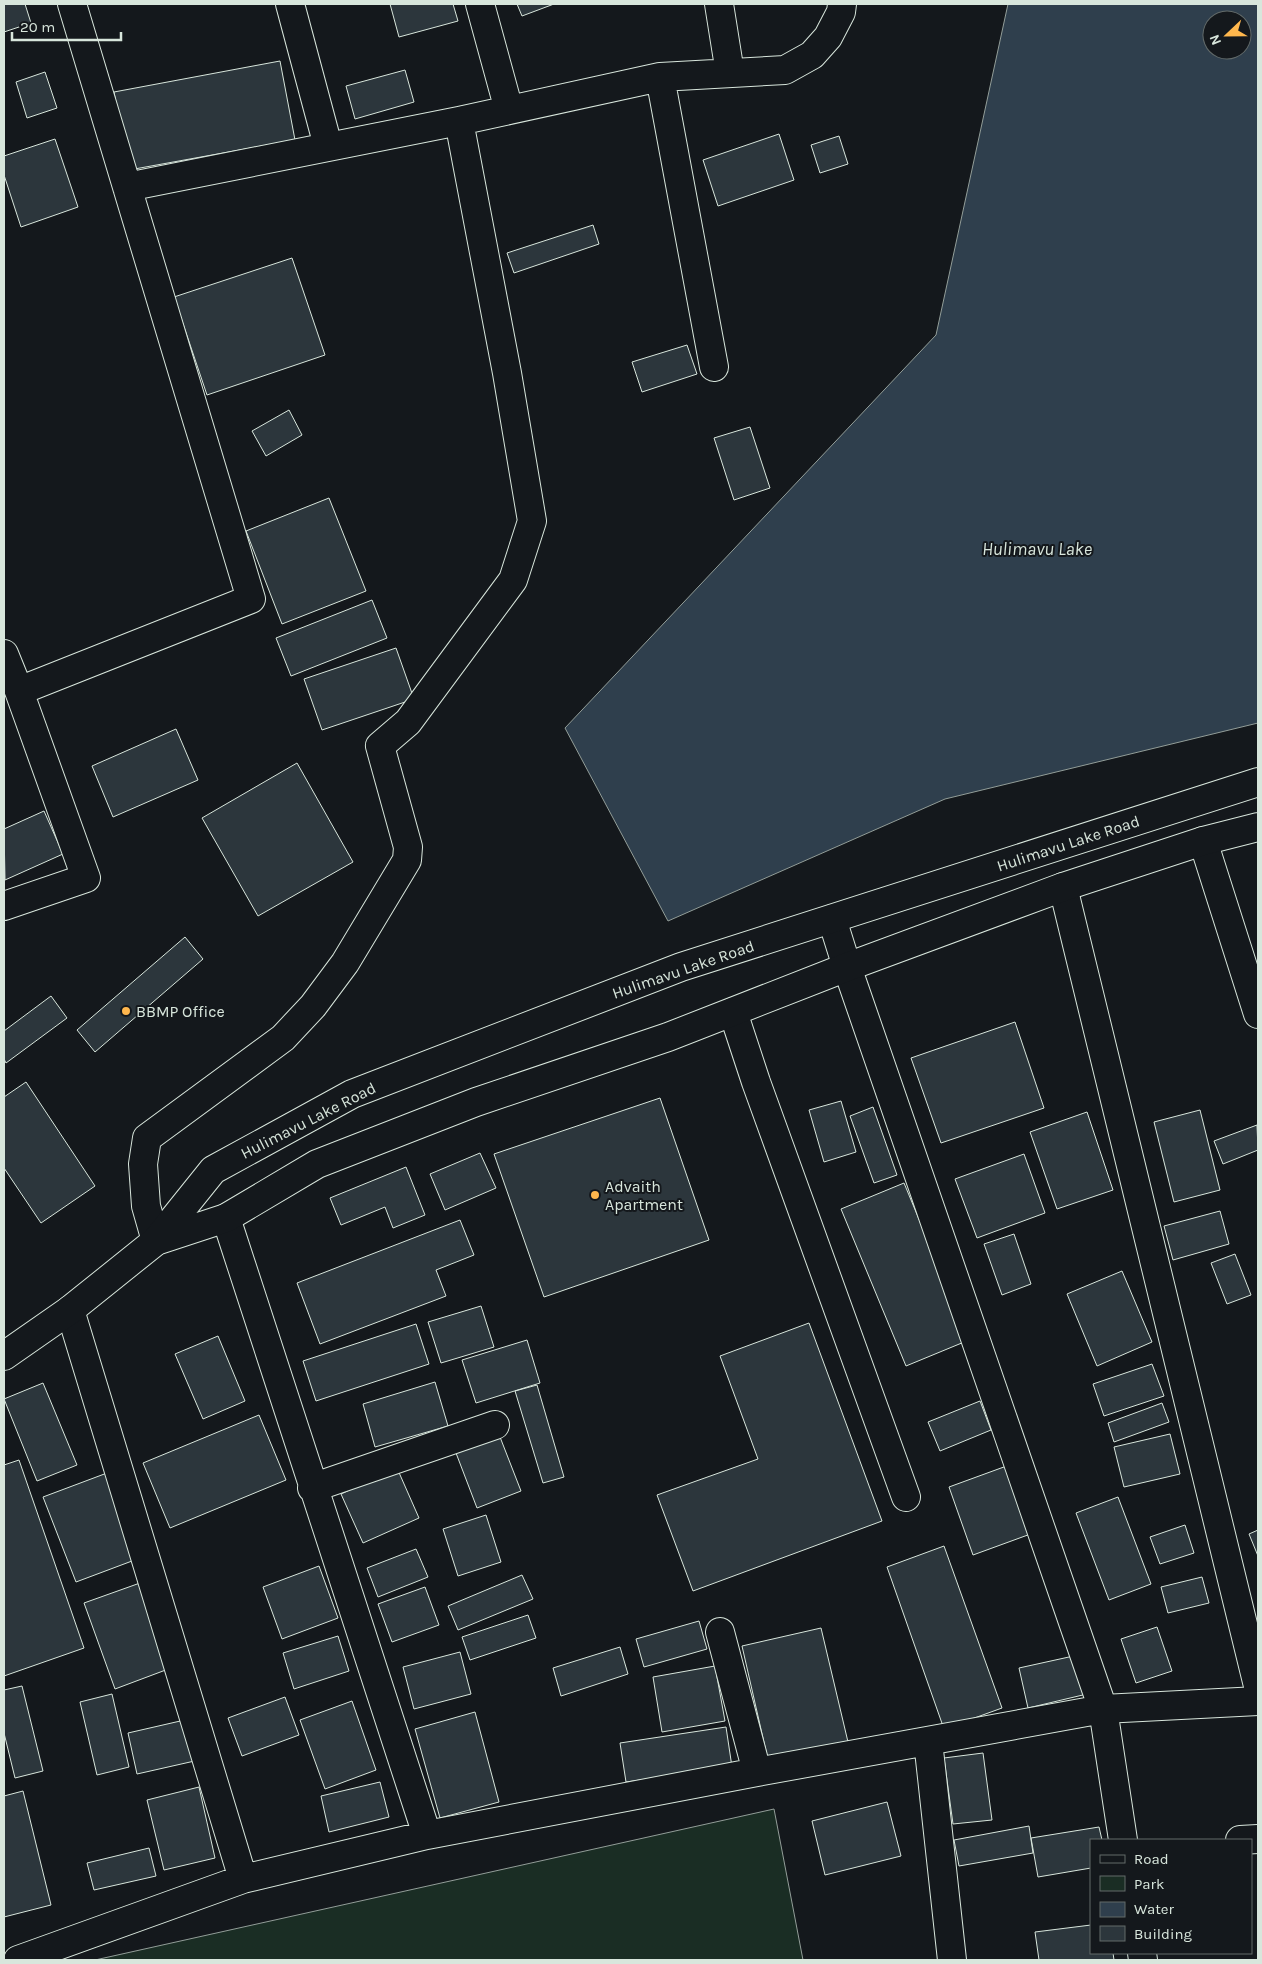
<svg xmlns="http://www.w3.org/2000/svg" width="1262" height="1964" font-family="Karla,sans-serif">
<rect width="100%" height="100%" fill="#14181c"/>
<!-- green -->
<path fill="#1a2d24" stroke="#939e99" d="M774,1809L803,1960H95Z"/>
<!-- water -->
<path fill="#2f3f4d" stroke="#939e99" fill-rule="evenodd" d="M1008,4H1258V723L945,799L668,921L565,728L936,335ZM1212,20H1242V50H1212Z"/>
<!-- building -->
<path fill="#2c363c" stroke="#d8e6dc" d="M4,4H25L31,23L4,32Z
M390,4H453L458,21L399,37Z
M517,4H554L522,16Z
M280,61L295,140L129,170L114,92Z
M405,70L414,102L355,119L346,86Z
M45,72L57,108L27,118L16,82Z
M779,134L794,180L718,206L703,160Z
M839,136L848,164L820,173L811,145Z
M55,139L78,207L21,227L4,175V156Z
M593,225L599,244L514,273L507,253Z
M292,258L325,355L207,395L174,297Z
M687,345L697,374L642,392L632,362Z
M289,410L302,435L266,456L252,431Z
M750,427L770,488L734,500L714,438Z
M329,498L366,591L282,624L246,531Z
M372,600L387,638L291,676L276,638Z
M396,648L414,699L322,730L304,679Z
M176,729L198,780L113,817L92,766Z
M297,763L353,862L258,916L202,818Z
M44,811L63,854L5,880L4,829Z
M185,937L203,959L95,1052L77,1030Z
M51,996L67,1018L6,1063L4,1059V1031Z
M1015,1022L1044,1108L941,1143L911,1058Z
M26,1082L95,1186L41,1223L4,1168V1097Z
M660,1098L709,1240L544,1297L494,1154Z
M841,1101L856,1152L824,1162L809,1110Z
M873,1107L897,1175L874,1183L850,1116Z
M1200,1110L1220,1190L1174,1202L1154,1122Z
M1087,1112L1113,1190L1057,1209L1030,1132Z
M1257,1125L1258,1150L1223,1164L1214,1141Z
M480,1153L496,1188L445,1210L430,1174Z
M1024,1154L1045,1213L977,1238L955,1179Z
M406,1167L425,1215L393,1228L385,1207L341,1225L330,1198Z
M904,1183L969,1340L906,1366L841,1209Z
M1220,1211L1229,1244L1173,1260L1164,1226Z
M460,1220L474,1255L436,1270L446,1296L320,1344L297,1283Z
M1014,1234L1031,1284L1002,1295L984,1244Z
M1235,1254L1251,1295L1227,1304L1211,1263Z
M1122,1271L1152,1342L1097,1366L1067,1294Z
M481,1306L494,1347L441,1363L428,1322Z
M809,1323L882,1521L693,1591L657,1495L758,1459L720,1356Z
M416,1324L429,1364L316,1401L303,1361Z
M218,1336L245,1401L203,1419L175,1354Z
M527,1340L540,1383L476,1403L462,1360Z
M1152,1364L1164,1396L1104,1416L1093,1384Z
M435,1382L448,1426L375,1447L363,1404Z
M43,1383L77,1465L37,1481L4,1399Z
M537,1385L564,1477L543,1483L515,1391Z
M980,1401L991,1430L940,1451L928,1422Z
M1162,1403L1169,1422L1114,1442L1108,1423Z
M259,1415L286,1480L170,1528L143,1463Z
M1170,1434L1180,1474L1124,1487L1114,1447Z
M500,1437L521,1491L477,1508L456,1453Z
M19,1460L84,1648L4,1676V1465Z
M1012,1464L1036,1532L973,1555L949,1487Z
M397,1468L419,1518L363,1543L341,1494Z
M107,1473L140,1558L76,1582L43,1497Z
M1118,1497L1151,1584L1109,1600L1076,1513Z
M486,1515L501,1562L458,1576L443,1529Z
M1185,1525L1194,1553L1160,1564L1150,1537Z
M1258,1530V1556L1249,1534Z
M944,1546L1002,1708L944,1729L887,1567Z
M416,1549L428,1577L378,1597L367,1568Z
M319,1566L338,1618L282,1639L263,1587Z
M522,1575L533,1599L458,1630L448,1606Z
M1202,1577L1209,1603L1168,1613L1161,1587Z
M140,1583L171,1668L115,1689L84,1603Z
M425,1587L439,1625L392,1642L378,1604Z
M528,1615L536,1638L470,1660L462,1637Z
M699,1621L707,1649L644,1667L636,1639Z
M1157,1627L1172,1671L1136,1683L1121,1639Z
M821,1628L848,1742L768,1760L742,1646Z
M338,1636L349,1671L294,1689L283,1653Z
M620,1647L628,1674L561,1696L553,1668Z
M460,1652L471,1694L414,1709L403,1667Z
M1078,1655L1087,1694L1028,1708L1019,1668Z
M715,1666L725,1721L662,1732L653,1677Z
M22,1686L43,1771L15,1778L4,1733V1690Z
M112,1694L129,1767L97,1775L80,1702Z
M285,1697L299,1735L242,1756L228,1718Z
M352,1701L376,1770L325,1789L300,1720Z
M475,1712L499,1802L440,1818L415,1729Z
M189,1719L199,1760L137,1774L128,1733Z
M726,1727L732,1767L626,1782L620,1743Z
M983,1753L992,1820L953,1824L944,1758Z
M380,1782L389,1817L329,1832L321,1796Z
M199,1787L215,1858L164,1870L147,1800Z
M23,1791L51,1905L4,1917V1796Z
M887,1802L901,1856L825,1875L812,1821Z
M1029,1826L1033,1853L959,1866L954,1840Z
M1099,1827L1102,1840H1091V1868L1038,1877L1031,1838Z
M149,1848L156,1876L94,1890L87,1863Z
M1091,1925V1953H1113L1114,1960H1039L1035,1932Z"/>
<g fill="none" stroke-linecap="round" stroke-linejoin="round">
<!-- minor casing -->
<g stroke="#d8e6dc" stroke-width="30">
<path id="minor" d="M290,4L328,146
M480,4L509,110
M719,4L730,73
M660,77L714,367
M127,187L459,121L660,77L785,70L812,55L828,37L841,12L842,4
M4,654L19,691L86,878L4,906
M19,691L251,599L72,4
M1203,841L1258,1014
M1063,887L1258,1686
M832,919L847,967L1103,1709L1123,1840
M733,1012L756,1082L906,1497
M226,1218L427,1835
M156,1241L146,1206L143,1164L147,1138L283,1038L313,1006L345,963L407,860L408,847L380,746L408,722L513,580L532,521L507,373L459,121
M70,1310L243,1879
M312,1488L495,1425
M720,1632L757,1772
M928,1741L952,1960
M1240,1840L1258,1839
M1142,1953L1143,1960
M18,1960L243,1879L427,1835L757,1772L1103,1709L1258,1701"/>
</g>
<!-- major casing -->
<g stroke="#d8e6dc" stroke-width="30">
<path id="major" d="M156,1241L226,1218L317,1164L476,1102L668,1037L847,967L1063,887L1203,841L1258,827
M4,1356L70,1310L156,1241L213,1170L352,1094L681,967L1258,782"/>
</g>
<!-- minor -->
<use href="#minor" stroke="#14181c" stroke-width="28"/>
<!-- major -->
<use href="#major" stroke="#14181c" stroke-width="28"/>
</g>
<!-- markers -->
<g fill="#ffb74d" stroke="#14181c" stroke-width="2">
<circle cx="126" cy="1011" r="5"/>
<circle cx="595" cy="1195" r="5"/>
</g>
<g text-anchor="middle" stroke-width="4" stroke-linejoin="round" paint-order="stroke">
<!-- street labels -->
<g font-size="16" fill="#d8e6dc" stroke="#14181c">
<text transform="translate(1068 843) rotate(-18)" y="6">Hulimavu Lake Road</text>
<text transform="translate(683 969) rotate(-19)" y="6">Hulimavu Lake Road</text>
<text transform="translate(308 1120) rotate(-27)" y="6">Hulimavu Lake Road</text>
</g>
<!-- poi labels -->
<g font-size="16" fill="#d8e6dc" stroke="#14181c" text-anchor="start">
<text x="136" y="1017">BBMP Office</text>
<text x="605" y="1192">Advaith<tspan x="605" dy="18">Apartment</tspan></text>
</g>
<!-- water labels -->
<g font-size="18" font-style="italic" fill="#d8e6dc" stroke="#14181c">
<text x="1037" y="555">Hulimavu Lake</text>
</g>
</g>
<!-- border -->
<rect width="1262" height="1964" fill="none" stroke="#d8e6dc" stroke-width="10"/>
<!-- legend -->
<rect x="1090" y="1839" width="162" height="115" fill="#14181c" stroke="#626a69"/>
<rect x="1100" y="1855" width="25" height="8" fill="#14181c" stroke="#626a69"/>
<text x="1134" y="1864" font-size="15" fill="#d8e6dc">Road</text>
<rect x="1100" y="1876" width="25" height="15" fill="#1a2d24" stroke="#626a69"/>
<text x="1134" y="1889" font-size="15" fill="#d8e6dc">Park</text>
<rect x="1100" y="1902" width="25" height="15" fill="#2f3f4d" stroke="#626a69"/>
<text x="1134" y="1914" font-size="15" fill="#d8e6dc">Water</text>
<rect x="1100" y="1926" width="25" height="15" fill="#2c363c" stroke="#626a69"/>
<text x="1134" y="1939" font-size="15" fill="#d8e6dc">Building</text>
<!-- north arrow -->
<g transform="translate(1227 35) rotate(248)"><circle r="24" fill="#14181c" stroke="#626a69"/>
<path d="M0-4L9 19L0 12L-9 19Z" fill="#ffb74d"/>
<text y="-8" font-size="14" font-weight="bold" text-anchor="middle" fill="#d8e6dc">N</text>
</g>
<!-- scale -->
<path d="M12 32v8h109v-8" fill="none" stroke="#d8e6dc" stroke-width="2.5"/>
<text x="20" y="32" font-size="15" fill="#d8e6dc" stroke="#14181c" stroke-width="4" paint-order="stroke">20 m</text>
</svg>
